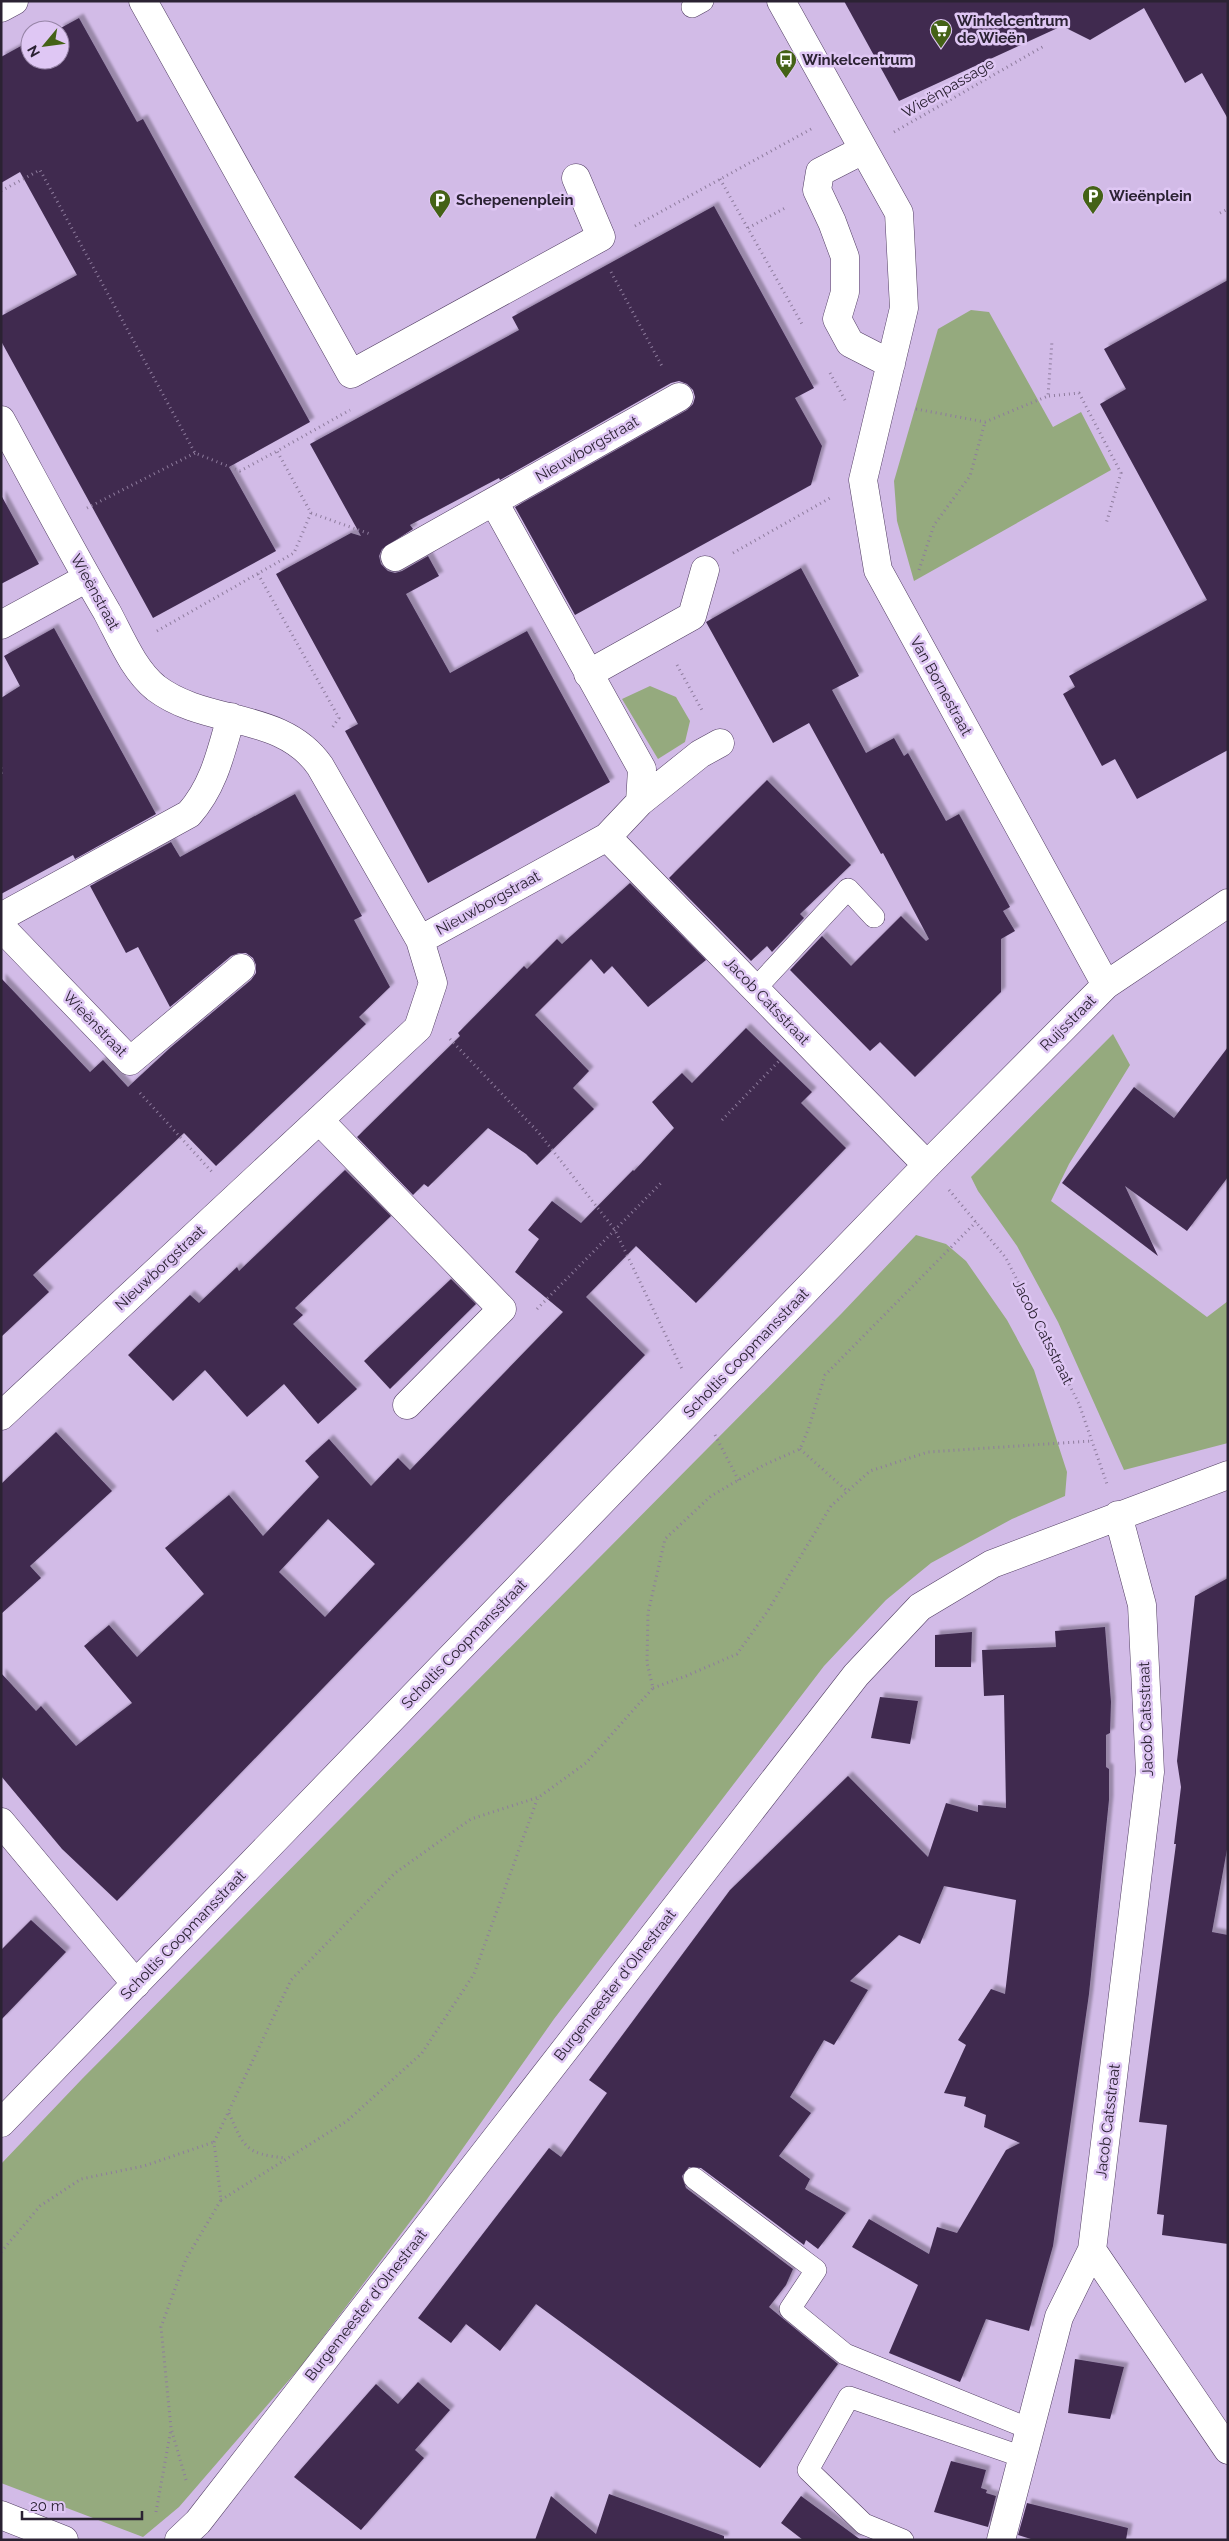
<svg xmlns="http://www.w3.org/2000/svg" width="1229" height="2541" font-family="Raleway,sans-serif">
<defs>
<filter id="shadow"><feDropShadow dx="4.5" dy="-4.5" stdDeviation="1" flood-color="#0004"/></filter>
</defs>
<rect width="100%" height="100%" fill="#d2bbe7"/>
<!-- green -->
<path fill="#95aa7e" d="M971,310L989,312L1053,427L1081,412L1111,470L914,581L897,521L894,481L938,329Z
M650,686L676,697L690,721L685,742L658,759L622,699Z
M1113,1034L1130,1065L1069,1164L1051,1201L1207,1317L1228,1301V1443L1124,1470L1058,1322L1017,1246L978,1191L971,1177Z
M916,1235L946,1244L966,1261L1007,1320L1034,1370L1067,1472L1065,1496L1012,1519L931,1563L886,1600L824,1666L554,2019L425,2202L302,2365L179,2507L143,2537L1,2483V2164L82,2079L842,1313Z"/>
<!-- building -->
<path fill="#402c50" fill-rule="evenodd" filter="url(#shadow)" d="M844,1H1228V119L1202,73L1185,83L1144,8L1090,40L1062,26L899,101Z
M79,18L137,122L143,119L310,422L229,467L276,551L153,618L1,341V316L77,275L20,172L1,183V57L30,41V60H60V30H57Z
M714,206L814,388L795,398L822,446L811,485L575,615L515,507L687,410L693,404L695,397L693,390L687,384L679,381L671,383L500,480L499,478L410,525L413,529L382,549L379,556L381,564L388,571L395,573L402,571L428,556L439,576L406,594L450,673L527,631L610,782L428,883L345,731L358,724L276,574L351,533L361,536L310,444L519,330L512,317Z
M1228,280V750L1137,799L1115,759L1102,766L1063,694L1075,687L1069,676L1207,600L1100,404L1126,389L1104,349Z
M1,495L39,564L1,584Z
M801,568L859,676L832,690L866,753L894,738L904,756L908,753L946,821L959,814L1010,907L1003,911L1015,931L1001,939V992L915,1077L880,1042L870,1051L790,970L822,936L851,966L901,916L926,941L929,939L883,853L881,854L809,723L773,743L706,622Z
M54,628L156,814L75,859L73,855L1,894V698L20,686L4,656Z
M767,780L851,865L800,914L804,918L772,952L767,946L751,961L669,878Z
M295,794L362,916L354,920L390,987L359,1017L366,1024L216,1166L184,1133L33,1275L49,1292L1,1337V978L90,1072L103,1060L128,1087L170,1048L251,980L256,973V965L253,958L246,953H239L231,956L170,1007L138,947L126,953L90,886L171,842L180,857Z
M630,883L706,960L648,1007L612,966L604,974L591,959L535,1015L589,1071L573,1088L594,1109L537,1165L526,1154L488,1128L428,1187L424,1184L413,1195L357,1137L460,1036L458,1033L524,966L527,969L557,939L562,944Z
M746,1028L812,1092L801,1103L846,1148L696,1303L636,1246L586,1297L645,1355L117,1901L62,1849L1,1776V1673L36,1711L41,1706L76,1746L132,1703L84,1646L109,1625L137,1657L204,1594L165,1548L229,1495L263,1536L319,1477L305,1461L329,1439L371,1486L398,1458L410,1470L563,1312L515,1272L539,1239L528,1230L552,1201L581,1223L633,1170L634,1171L674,1128L652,1102L682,1073L692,1083ZM328,1519L375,1564L325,1617L279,1572Z
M1228,1047V1177L1187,1231L1125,1186L1158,1256L1062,1183L1134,1087L1174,1118Z
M345,1170L391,1216L295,1308L303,1315L293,1324L357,1389L318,1424L284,1384L247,1417L205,1370L173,1401L128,1355L190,1295L199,1303L237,1267L239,1271Z
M451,1279L476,1304L390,1389L364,1361Z
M56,1432L112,1491L30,1566L41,1578L1,1614V1484Z
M1228,1578V1844L1212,1932L1228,1935V2244L1162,2235L1164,2215L1157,2214L1167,2125L1139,2122L1176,1844H1174L1181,1787L1177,1761L1195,1596Z
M1105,1627L1111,1702L1110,1733L1106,1735V1767L1109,1769V1800L1089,1994L1053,2246L1029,2331L986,2319L960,2382L889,2353L918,2285L852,2247L869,2219L929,2254L937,2227L957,2233L1006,2150L1020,2143L984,2127L986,2115L964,2106L966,2097L944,2093L966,2045L958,2040L991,1989L1005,1994L1016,1900L944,1886L920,1944L899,1935L850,1981L868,1990L834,2045L824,2040L790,2097L811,2113L779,2156L810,2179L805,2189L846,2213L818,2249L806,2240L804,2245L701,2168L689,2167L682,2176L686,2188L793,2269L786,2285L769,2307L838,2364L760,2468L536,2304L500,2351L466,2324L451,2343L418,2318L549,2148L561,2157L607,2093L589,2080L730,1890L848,1776L928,1857L946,1803L978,1812V1805L1006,1808L1004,1695L984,1696L982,1650L1056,1647L1055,1631Z
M972,1632L971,1667H935V1635Z
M880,1697L918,1701L910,1744L871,1738Z
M31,1920L66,1952L1,2020V1950Z
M1075,2359L1124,2367L1110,2419L1068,2413Z
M418,2382L450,2410L415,2450L424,2458L361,2530L294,2477L376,2384L398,2404Z
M951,2461L986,2470L981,2488L987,2490L986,2493L996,2496L988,2527L934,2512Z
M609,2494L724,2536V2540H535L551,2496L596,2534Z
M801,2496L861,2540H803L781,2523Z
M1027,2503L1128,2528L1126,2540H1034L1018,2535Z"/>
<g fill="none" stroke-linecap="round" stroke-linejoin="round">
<!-- service casing -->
<g stroke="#523e63" stroke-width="22">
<path id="service" d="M692,7L703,1
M755,989L848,889L874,917
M694,2178L816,2270L790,2309L845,2354L1030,2429
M903,2540L864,2524L808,2470L849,2397L1023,2457"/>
</g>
<!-- minor casing -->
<g stroke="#523e63" stroke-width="29">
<path id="minor" d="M143,1L351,374L601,237L576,178
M781,1L899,213L904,308L863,480L878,570L1106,985
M1,8L14,1
M863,150L820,172L817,190L832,222L845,257V292L837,319L850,343L891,364
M1,420C36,484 70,549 107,612C121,638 133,669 156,688C206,726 282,711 320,766L420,940
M395,557L679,397
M1,625L87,578
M588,674L692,616L705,570
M640,802L700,754L720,743
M607,837L927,1165
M1,917L189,814C214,786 221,752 231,717
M1,927L130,1061L241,968
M319,1120L502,1309L407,1405
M1,1416L418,1028L433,983L420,940L607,837L640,802L642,769L494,502
M1118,1515L1142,1605L1150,1772L1092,2250L1228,2450
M1,1822L136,1984
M1,2123L927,1165L1106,985L1228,903
M179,2540L198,2522L856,1675L920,1607L992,1564L1228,1475
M1001,2540L1059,2317L1092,2250"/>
</g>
<!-- tertiary casing -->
<g stroke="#523e63" stroke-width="29">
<path id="tertiary" d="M1,2515L64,2540"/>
</g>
<!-- path -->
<path stroke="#8e7c9d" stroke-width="3" stroke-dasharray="1 4" stroke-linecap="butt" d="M894,132L1044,46
M720,179L802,324
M1,191L40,170L195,453L240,471L277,451
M1220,213L1228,209
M635,226L813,128
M748,228L787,207
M611,272L663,368
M830,373L845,400
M1049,396L1079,393L1121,473L1106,524
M916,409L985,422L1048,396L1052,341
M87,508L195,453
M311,513L370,534
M733,553L830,498
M919,570L934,525L970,476L985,422
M258,574L339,718L332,728
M157,631L294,553L311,513L277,451L350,410
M677,665L703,712
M1,768L3,772L1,773
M450,1039L539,1133L615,1230L682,1369
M140,1093L212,1172
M722,1120L779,1061
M949,1190L1006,1258L1079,1404L1107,1484
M537,1309L661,1183
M715,1435L739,1481
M800,1449L847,1491
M653,1688L686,1676L737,1654L767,1612L831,1506L870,1471L928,1452L1092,1441
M229,2113C244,2148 246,2154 286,2158
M221,2200L347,2121L422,2053L474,1974L538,1797
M1,2252L40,2206L81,2179L144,2166L214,2142
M186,2480L171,2428L161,2327L186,2259L221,2200L214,2142L291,1980L395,1873L471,1819L539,1797L586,1763L653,1688L647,1663L648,1613L665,1539L711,1496L764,1465L800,1449L808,1430L825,1375L976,1222
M156,2512L171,2429"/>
<!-- service -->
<use href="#service" stroke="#fff" stroke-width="21"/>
<!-- minor -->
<use href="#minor" stroke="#fff" stroke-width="28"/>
<!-- tertiary -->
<use href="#tertiary" stroke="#fff" stroke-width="28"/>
</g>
<!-- icons -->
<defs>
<g id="supermarket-pin" transform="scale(1.125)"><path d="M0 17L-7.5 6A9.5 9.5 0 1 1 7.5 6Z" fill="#446216" stroke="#dfc7f4"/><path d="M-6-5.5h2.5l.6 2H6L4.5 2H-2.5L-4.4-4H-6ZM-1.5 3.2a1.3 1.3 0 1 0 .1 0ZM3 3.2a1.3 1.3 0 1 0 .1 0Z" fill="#fff"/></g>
<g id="bus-pin" transform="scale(1.125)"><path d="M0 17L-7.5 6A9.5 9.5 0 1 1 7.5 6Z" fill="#446216" stroke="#dfc7f4"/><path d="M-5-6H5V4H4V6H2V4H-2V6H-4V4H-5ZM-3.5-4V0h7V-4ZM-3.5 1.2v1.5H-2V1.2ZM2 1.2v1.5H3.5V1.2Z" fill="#fff"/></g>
<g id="parking-pin" transform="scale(1.125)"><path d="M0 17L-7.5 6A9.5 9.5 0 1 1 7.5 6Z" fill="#446216" stroke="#dfc7f4"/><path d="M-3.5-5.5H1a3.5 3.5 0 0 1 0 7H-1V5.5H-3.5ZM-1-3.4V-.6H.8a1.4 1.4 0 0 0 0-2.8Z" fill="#fff"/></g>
</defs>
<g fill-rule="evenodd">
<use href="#supermarket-pin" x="941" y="30"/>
<use href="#bus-pin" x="786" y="60"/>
<use href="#parking-pin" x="1093" y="196"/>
<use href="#parking-pin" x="440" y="200"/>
</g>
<g text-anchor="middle" stroke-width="5" stroke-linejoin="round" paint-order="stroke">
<!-- poi labels -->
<g font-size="15" font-weight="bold" fill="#2b2233" stroke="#dfc7f4" text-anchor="start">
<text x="957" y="26">Winkelcentrum<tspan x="957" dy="17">de Wieën</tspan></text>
<text x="802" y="65">Winkelcentrum</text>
<text x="1109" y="201">Wieënplein</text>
<text x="456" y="205">Schepenenplein</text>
</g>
<!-- street labels -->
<g font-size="15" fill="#2b2233" stroke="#dfc7f4">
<text transform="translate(948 88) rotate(-30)" y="5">Wieënpassage</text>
<text transform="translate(587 449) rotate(-30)" y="5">Nieuwborgstraat</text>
<text transform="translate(95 592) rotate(61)" y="5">Wieënstraat</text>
<text transform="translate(941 686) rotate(61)" y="5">Van Bornestraat</text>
<text transform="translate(488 903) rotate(-29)" y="5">Nieuwborgstraat</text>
<text transform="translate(767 1001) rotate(46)" y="5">Jacob Catsstraat</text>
<text transform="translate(1068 1023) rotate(-45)" y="5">Ruijsstraat</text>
<text transform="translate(95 1024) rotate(46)" y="5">Wieënstraat</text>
<text transform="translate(160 1268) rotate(-43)" y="5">Nieuwborgstraat</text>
<text transform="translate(1043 1332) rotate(63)" y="5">Jacob Catsstraat</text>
<text transform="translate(746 1353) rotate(-46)" y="5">Scholtis Coopmansstraat</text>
<text transform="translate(464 1644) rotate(-46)" y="5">Scholtis Coopmansstraat</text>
<text transform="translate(1146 1719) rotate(-92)" y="5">Jacob Catsstraat</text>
<text transform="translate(183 1935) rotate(-46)" y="5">Scholtis Coopmansstraat</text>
<text transform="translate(615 1985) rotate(-52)" y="5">Burgemeester d'Olnestraat</text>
<text transform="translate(1108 2121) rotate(-83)" y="5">Jacob Catsstraat</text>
<text transform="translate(366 2305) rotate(-52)" y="5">Burgemeester d'Olnestraat</text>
</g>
</g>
<!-- border -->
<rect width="1229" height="2541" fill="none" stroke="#2b2233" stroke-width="5"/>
<!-- north arrow -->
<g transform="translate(45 45) rotate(241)"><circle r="24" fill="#dfc7f4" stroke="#9785a7"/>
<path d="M0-4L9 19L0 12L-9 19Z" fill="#446216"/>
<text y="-8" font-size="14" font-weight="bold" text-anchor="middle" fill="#2b2233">N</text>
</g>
<!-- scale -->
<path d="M22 2511v8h120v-8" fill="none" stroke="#2b2233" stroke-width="2.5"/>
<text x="30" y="2511" font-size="15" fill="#2b2233" stroke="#dfc7f4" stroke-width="4" paint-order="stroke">20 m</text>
</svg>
